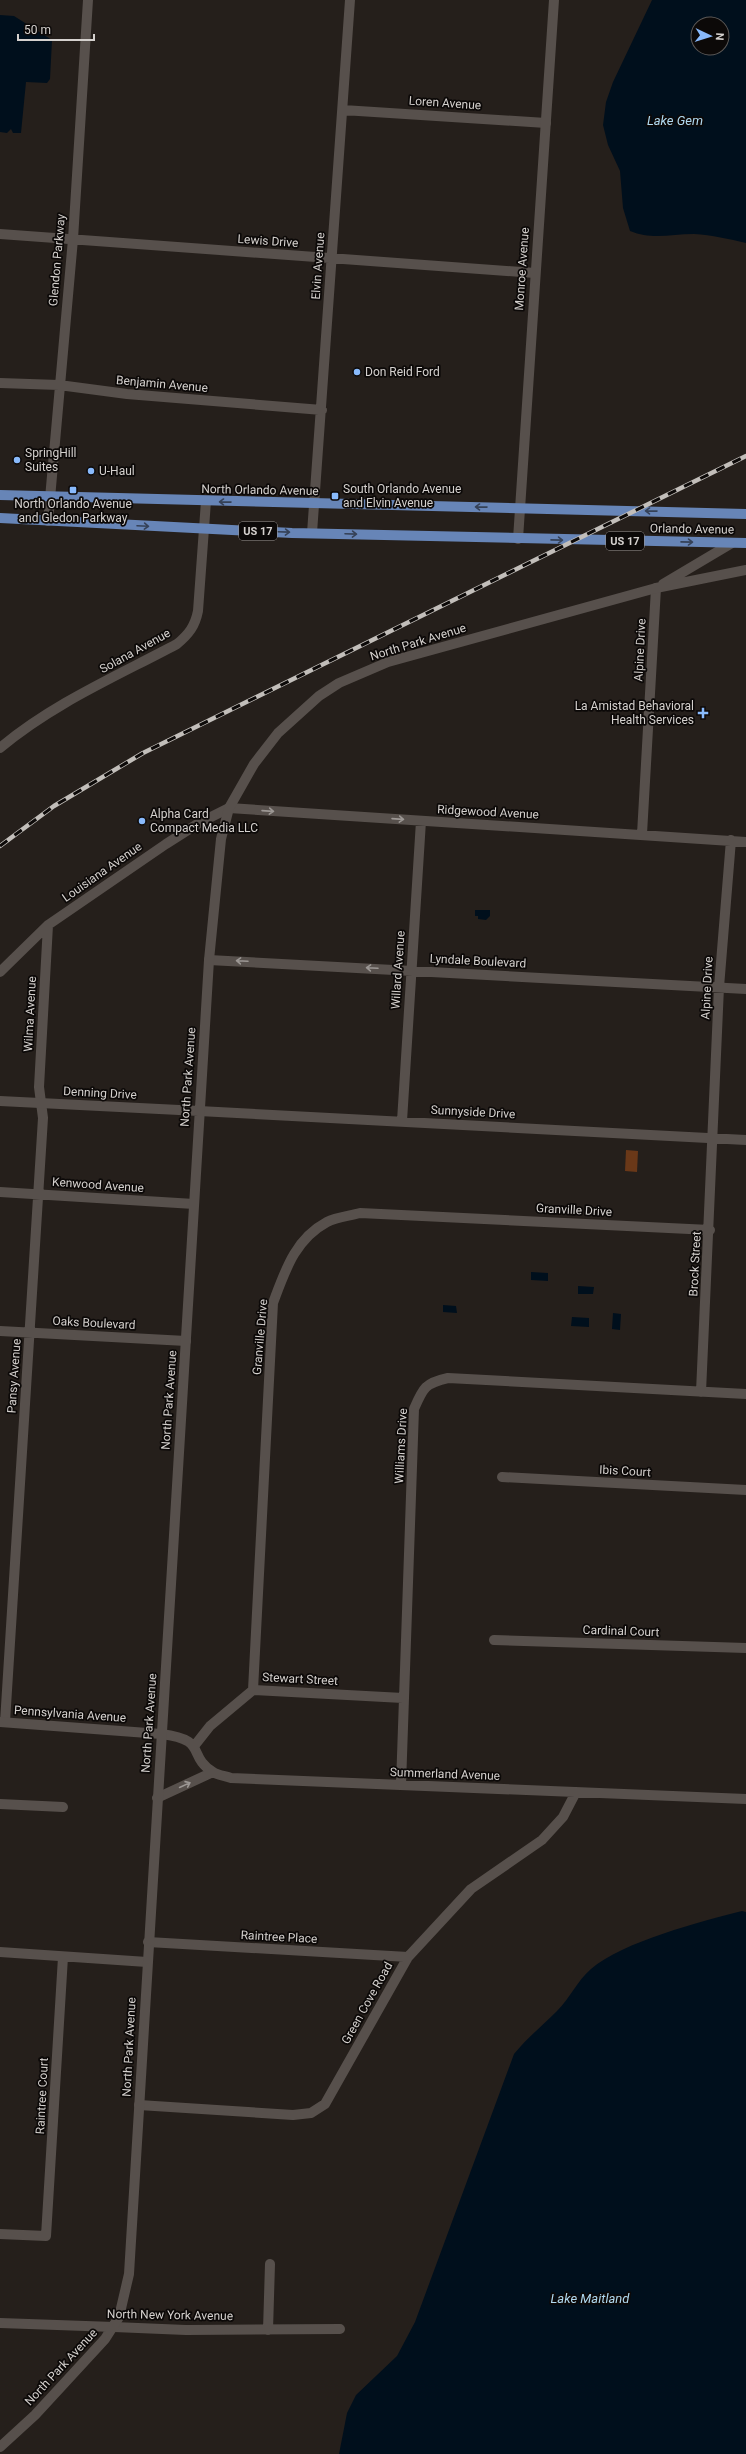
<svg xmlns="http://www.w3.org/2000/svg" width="746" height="2454" font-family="Roboto,sans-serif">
<rect width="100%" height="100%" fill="#251f1b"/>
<!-- green -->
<path fill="#6a3818" d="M626,1150L638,1151L637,1172L625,1171Z"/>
<!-- water -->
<path fill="#000f1c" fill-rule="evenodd" d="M652,0H746V243C729,239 712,235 694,234C671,234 652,240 630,231L623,208L620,171L608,145L603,125L606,102L613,82ZM698,24H722V48H698Z
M0,15L14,16L52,40L50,79L47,83L26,82L21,133H13L11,129L7,133L0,132Z
M475,910H490V916L486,920L478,919V916H475Z
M531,1272L548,1273V1281L531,1280Z
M578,1286L594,1287L593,1294H578Z
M443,1305L456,1306L457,1313L443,1312Z
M613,1313L621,1314L620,1330L612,1329Z
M572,1317L589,1318V1327L571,1326Z
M742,1911L746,1912V2454H339L347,2413L356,2395L397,2356L415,2322L514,2054C527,2038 542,2026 557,2011C570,1998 577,1981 591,1969C622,1942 702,1921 742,1911Z"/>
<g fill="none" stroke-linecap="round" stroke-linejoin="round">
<!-- minor -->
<path stroke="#57504c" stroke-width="10" d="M343,110L546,123
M0,234L535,273
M0,383L59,385L127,394L322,410
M48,521L73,239L88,0
M312,533L350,0
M0,748C52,704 117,676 177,644C189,634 195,626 198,611L206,501
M642,834L656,588
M209,960L746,989
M0,972L48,925L166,844L199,823L229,808L746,842
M199,1111L746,1140
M402,1121L421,821
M0,1192L194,1204
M0,1331L186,1341
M701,1392L719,987L731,840
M502,1477L746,1490
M494,1640L746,1648
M253,1690L273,1303C285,1271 295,1239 327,1222C336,1217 349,1216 360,1213L710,1230
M5,1722L43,1118L39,1087L48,925
M161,1734C209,1740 186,1755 213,1772C217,1775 225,1776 231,1778L746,1799
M195,1745L210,1726L253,1690L403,1698
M401,1785L414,1409C423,1388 425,1383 448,1378L746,1394
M157,1798L213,1772
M0,1804L63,1807
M148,1942L408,1957
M0,1952L147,1962
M139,2105L293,2115L311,2113L325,2104L408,1957L471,1889L542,1840L563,1817L576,1792
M0,2234L46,2236L63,1957
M114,2327L186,2330L340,2329
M268,2330L270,2264"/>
<!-- tertiary -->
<path stroke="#57504c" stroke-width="10" d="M518,539L554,0
M663,584L732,543
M0,1101L199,1111
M0,1722L161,1734
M0,2323L114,2327
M0,2447L35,2415L105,2339L119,2317L129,2274L209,960L221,839L229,808L254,764L278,733L319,696L339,683L388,662L656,588L746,570"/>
<!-- primary -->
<path stroke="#6785b7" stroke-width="10" d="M0,495L746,514
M0,518L292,533L746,543"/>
<!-- rail casing -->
<g stroke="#c2beba" stroke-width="4.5">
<path id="rail" d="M0,846L54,806L143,753L746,456"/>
</g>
<!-- rail -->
<use href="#rail" stroke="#0c0908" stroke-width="3" stroke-dasharray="9" stroke-linecap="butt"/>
</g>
<!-- one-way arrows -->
<defs><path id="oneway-shaft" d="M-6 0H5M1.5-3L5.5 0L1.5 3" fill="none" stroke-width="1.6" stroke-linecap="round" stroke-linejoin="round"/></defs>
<g stroke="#354157">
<use href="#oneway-shaft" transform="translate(225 502) rotate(-179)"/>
<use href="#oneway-shaft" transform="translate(481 507) rotate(-179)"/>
<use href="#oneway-shaft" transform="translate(651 511) rotate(-179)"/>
<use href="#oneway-shaft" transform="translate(143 526) rotate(3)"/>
<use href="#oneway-shaft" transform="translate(284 532) rotate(2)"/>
<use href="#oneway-shaft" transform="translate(351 534) rotate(2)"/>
<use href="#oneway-shaft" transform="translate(557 540) rotate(1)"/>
<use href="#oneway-shaft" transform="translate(687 542) rotate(1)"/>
</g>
<g stroke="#9c9794">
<use href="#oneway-shaft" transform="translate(268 811) rotate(4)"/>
<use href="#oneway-shaft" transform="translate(398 819) rotate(4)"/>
<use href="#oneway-shaft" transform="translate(242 961) rotate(-177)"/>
<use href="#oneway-shaft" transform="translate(372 968) rotate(-177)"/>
<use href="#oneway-shaft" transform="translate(185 1785) rotate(-25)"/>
</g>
<!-- markers -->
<g fill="#89bafc" stroke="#0c0908" stroke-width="1.5">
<circle cx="357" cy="372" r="4"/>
<circle cx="17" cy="460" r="4"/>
<circle cx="91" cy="471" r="4"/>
<rect x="69" y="486" width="8" height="8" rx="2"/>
<rect x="331" y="492" width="8" height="8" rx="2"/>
<path d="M701 707h4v4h4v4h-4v4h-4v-4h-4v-4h4z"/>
<circle cx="142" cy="821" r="4"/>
</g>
<g text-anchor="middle" stroke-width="3.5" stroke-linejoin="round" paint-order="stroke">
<!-- shield labels -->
<g fill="#0c0908" stroke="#999593" stroke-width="1">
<rect x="239" y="522" width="38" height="18" rx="3"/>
<rect x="606" y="532" width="38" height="18" rx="3"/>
</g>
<g font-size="11" font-weight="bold" fill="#d5d1ce">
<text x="258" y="535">US 17</text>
<text x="625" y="545">US 17</text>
</g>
<!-- street labels -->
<g font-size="12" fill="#d5d1ce" stroke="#0c0908">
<text transform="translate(445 103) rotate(4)" y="4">Loren Avenue</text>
<text transform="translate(268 241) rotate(4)" y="4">Lewis Drive</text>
<text transform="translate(57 260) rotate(-85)" y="4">Glendon Parkway</text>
<text transform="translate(318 266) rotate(-86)" y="4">Elvin Avenue</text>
<text transform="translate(522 269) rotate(-86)" y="4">Monroe Avenue</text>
<text transform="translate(162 384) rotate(5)" y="4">Benjamin Avenue</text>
<text transform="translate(260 490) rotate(1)" y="4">North Orlando Avenue</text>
<text transform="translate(692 529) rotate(1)" y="4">Orlando Avenue</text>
<text transform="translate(418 642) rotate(-17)" y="4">North Park Avenue</text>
<text transform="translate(640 650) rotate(-87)" y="4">Alpine Drive</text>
<text transform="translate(135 651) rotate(-29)" y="4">Solana Avenue</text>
<text transform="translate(488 812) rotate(3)" y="4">Ridgewood Avenue</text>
<text transform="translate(102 872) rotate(-35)" y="4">Louisiana Avenue</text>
<text transform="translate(478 961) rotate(3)" y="4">Lyndale Boulevard</text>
<text transform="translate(398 970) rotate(-86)" y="4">Willard Avenue</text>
<text transform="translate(707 988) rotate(-87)" y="4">Alpine Drive</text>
<text transform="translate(30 1014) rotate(-87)" y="4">Wilma Avenue</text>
<text transform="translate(188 1077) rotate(-86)" y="4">North Park Avenue</text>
<text transform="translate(100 1093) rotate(3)" y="4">Denning Drive</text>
<text transform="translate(473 1112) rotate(3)" y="4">Sunnyside Drive</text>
<text transform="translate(98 1185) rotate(4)" y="4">Kenwood Avenue</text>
<text transform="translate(574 1210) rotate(3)" y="4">Granville Drive</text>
<text transform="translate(695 1264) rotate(-87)" y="4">Brock Street</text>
<text transform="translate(94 1323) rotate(3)" y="4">Oaks Boulevard</text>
<text transform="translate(260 1337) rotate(-85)" y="4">Granville Drive</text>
<text transform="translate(14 1376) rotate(-86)" y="4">Pansy Avenue</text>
<text transform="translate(169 1400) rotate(-86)" y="4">North Park Avenue</text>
<text transform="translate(401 1446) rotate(-87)" y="4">Williams Drive</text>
<text transform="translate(625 1471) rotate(3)" y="4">Ibis Court</text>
<text transform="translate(621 1631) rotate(2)" y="4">Cardinal Court</text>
<text transform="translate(300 1679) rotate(3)" y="4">Stewart Street</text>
<text transform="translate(70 1714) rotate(4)" y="4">Pennsylvania Avenue</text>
<text transform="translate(149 1723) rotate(-86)" y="4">North Park Avenue</text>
<text transform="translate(445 1774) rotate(2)" y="4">Summerland Avenue</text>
<text transform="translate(279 1937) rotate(3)" y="4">Raintree Place</text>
<text transform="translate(367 2003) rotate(-61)" y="4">Green Cove Road</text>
<text transform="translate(129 2047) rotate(-87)" y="4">North Park Avenue</text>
<text transform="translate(42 2096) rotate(-87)" y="4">Raintree Court</text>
<text transform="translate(170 2315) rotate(1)" y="4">North New York Avenue</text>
<text transform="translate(61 2367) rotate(-47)" y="4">North Park Avenue</text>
</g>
<!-- poi labels -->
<g font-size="12" fill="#d5d1ce" stroke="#0c0908" text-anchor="start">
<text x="365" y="376">Don Reid Ford</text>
<text x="25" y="457">SpringHill<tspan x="25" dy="14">Suites</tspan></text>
<text x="99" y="475">U-Haul</text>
<text x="343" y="493">South Orlando Avenue<tspan x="343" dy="14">and Elvin Avenue</tspan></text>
<text x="73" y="508" text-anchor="middle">North Orlando Avenue<tspan x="73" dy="14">and Gledon Parkway</tspan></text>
<text x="694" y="710" text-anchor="end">La Amistad Behavioral<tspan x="694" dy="14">Health Services</tspan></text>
<text x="150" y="818">Alpha Card<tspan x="150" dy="14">Compact Media LLC</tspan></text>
</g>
<!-- water labels -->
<g font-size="13" font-style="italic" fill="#b0d9f0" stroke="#0c0908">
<text x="675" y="125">Lake Gem</text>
<text x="590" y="2303">Lake Maitland</text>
</g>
</g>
<!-- north arrow -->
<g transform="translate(710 36) rotate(94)"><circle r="19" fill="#0c0908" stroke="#5c5957"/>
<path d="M0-3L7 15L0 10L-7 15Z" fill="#89bafc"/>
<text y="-6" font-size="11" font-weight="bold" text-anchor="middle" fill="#d5d1ce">N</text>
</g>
<!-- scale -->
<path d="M18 34v6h76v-6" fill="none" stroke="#d5d1ce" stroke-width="2"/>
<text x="24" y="34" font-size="12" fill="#d5d1ce" stroke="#0c0908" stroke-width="3" paint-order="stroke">50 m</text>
</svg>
